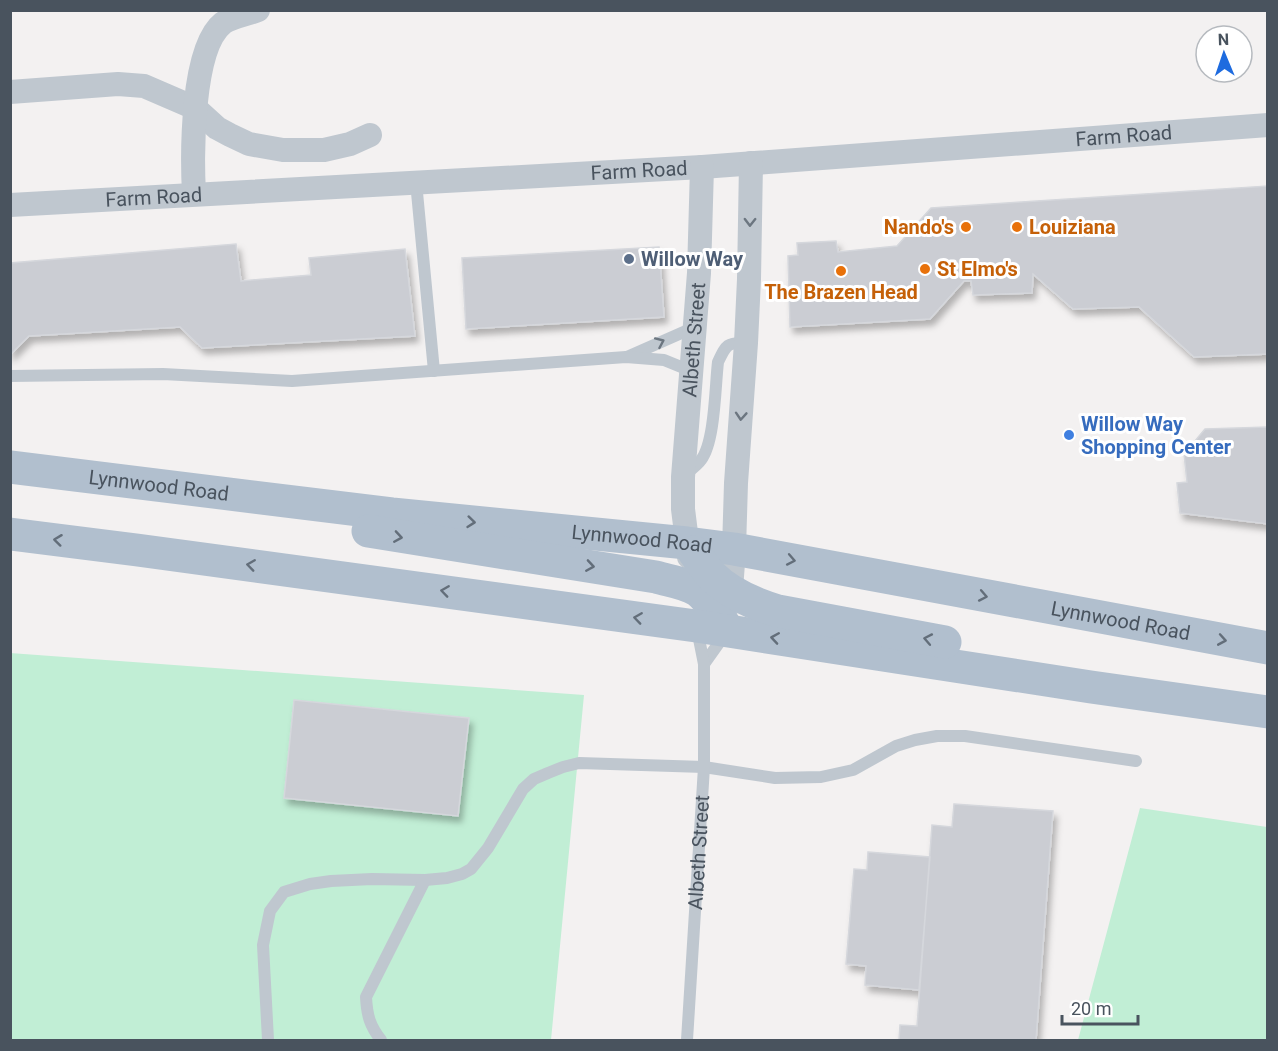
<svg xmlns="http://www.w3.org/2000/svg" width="1278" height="1051" font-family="Roboto,sans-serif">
<defs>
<filter id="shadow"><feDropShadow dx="3.5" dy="6" stdDeviation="3" flood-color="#0004"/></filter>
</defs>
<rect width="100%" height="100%" fill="#f3f1f1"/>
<!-- green -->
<path fill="#c1eed5" d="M10,653L584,695L551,1040H11Z
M1140,808L1267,827V1040H1078Z"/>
<!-- building -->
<path fill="#cbcdd3" stroke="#d5d7dc" stroke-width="1.5" filter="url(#shadow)" d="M1268,186V354L1194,357L1139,307L1073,309L1033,274L1032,293L973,295L971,281H964L930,319L790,327L788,256L798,255L797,243L836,241L838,252L897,246L931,208Z
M236,244L241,281L311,275L309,258L405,249L415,336L202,348L180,327L29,336L10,355V263Z
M659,247L664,317L466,329L462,258Z
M1268,427V524L1180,513L1177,483L1187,482L1184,454L1205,429Z
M294,700L469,718L458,816L284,798Z
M954,804L1053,811L1036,1040H899L900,1025L917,1026L932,825L952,827Z
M868,852L930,857L919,990L865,985L866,966L846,964L854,869L867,870Z"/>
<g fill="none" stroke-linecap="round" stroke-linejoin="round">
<!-- lane -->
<g stroke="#bfc7cf" stroke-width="12">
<path d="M416,182L434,371"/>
<path d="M627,357L695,327"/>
<path d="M10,376L163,374L292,381L626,357L664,360L691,371"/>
<path d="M683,476C689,471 697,466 701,460C715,442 715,387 718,362C726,345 727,342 746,343"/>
<path d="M704,664L726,633"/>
<path d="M268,1040L263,945L270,911L284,892L310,884L331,881L372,879L425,880L447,878L462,874L471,869L488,848L523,789L534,779L548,773L563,767L579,763L704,767L775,778L821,777L853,770L896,746L915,740L937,736H965L1136,761"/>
<path d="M381,1040C370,1026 367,1016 366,997L425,880"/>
<path id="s1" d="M687,1040L704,767V664L697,629"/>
</g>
<!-- street -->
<g stroke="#bfc7cf" stroke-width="24">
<path d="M10,92L118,84L144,86L195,108L217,128L230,135L249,144L283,150H324L350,144L370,135"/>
<path d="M194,194C192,156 191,48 223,23C233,16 247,15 258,10"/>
<path id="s2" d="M10,205L702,167L1268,125"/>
<path id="s3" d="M689,557L683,509V477L699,273L702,167"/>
<path d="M730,604L734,549L736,483L746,343L749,279L751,163"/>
</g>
<!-- primary -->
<g stroke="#b1bfce" stroke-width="33">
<path id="s4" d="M10,467L392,514L687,543L734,549L1268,648"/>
<path d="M368,531L656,577C669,581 687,583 698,591C709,599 720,619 728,630"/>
<path d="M10,534L137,550L696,626L1091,687L1268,712"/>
<path d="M694,552C700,560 705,568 711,575C730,594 754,604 778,611L945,642"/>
</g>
</g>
<!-- one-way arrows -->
<defs><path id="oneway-chevron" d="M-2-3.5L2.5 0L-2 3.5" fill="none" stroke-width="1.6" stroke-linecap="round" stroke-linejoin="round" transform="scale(1.5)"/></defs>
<g stroke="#6c7680">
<use href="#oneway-chevron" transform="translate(750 222) rotate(91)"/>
<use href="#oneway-chevron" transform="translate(660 342) rotate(-24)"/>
<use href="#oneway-chevron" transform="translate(741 416) rotate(94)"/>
</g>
<g stroke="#636e7a">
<use href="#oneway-chevron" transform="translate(471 522) rotate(6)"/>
<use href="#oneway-chevron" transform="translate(398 537) rotate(9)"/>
<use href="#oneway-chevron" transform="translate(58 540) rotate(-173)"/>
<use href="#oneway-chevron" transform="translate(791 560) rotate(11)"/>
<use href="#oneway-chevron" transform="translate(251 565) rotate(-172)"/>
<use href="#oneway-chevron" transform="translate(590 566) rotate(9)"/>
<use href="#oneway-chevron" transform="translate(445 591) rotate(-172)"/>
<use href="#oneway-chevron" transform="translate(983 596) rotate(11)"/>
<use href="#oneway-chevron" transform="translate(638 618) rotate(-172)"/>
<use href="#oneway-chevron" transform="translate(775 638) rotate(-171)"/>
<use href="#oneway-chevron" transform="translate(928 639) rotate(-169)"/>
<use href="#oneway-chevron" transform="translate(1222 640) rotate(10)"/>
</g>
<!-- markers -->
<g fill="#e8710a" stroke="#fff" stroke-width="2">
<circle cx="966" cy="227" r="6"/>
<circle cx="1017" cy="227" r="6"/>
<circle cx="925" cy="269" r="6"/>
<circle cx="841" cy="271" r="6"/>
</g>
<circle fill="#5c6f8a" stroke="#fff" stroke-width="2" cx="629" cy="259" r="6"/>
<circle fill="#3f7fe0" stroke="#fff" stroke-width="2" cx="1069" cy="435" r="6"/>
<g text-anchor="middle" stroke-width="6" stroke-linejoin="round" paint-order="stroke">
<!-- street labels -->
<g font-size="20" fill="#49535e" stroke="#fff">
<text dy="7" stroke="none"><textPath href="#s2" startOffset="1116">Farm Road</textPath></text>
<text dy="7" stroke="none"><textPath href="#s2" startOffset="630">Farm Road</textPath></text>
<text dy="7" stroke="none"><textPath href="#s2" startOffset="144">Farm Road</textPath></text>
<text dy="7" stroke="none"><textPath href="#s3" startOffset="218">Albeth Street</textPath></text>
<text dy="7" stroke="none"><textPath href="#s4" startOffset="150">Lynnwood Road</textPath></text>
<text dy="7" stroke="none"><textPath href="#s4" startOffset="636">Lynnwood Road</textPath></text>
<text dy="7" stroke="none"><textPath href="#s4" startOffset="1122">Lynnwood Road</textPath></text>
<text dy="7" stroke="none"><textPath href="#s1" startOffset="188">Albeth Street</textPath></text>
</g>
<!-- food labels -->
<g font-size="20" font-weight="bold" fill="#c56008" stroke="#fff" text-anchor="start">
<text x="954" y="234" text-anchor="end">Nando's</text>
<text x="1029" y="234">Louiziana</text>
<text x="937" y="276">St Elmo's</text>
<text x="841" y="299" text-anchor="middle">The Brazen Head</text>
</g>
<!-- service labels -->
<g font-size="20" font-weight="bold" fill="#4e5e75" stroke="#fff" text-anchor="start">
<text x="641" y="266">Willow Way</text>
</g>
<!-- shop labels -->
<g font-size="20" font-weight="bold" fill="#366cbe" stroke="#fff" text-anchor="start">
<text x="1081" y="431">Willow Way<tspan x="1081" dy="23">Shopping Center</tspan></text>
</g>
</g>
<!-- border -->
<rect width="1278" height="1051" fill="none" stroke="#49535e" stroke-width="24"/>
<!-- north arrow -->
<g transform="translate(1224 54) rotate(358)"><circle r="28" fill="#ffffff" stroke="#b6babf" stroke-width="1.5"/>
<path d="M0-4.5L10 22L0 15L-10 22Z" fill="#1e6bdf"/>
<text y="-9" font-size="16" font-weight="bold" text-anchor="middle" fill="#49535e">N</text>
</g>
<!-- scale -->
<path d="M1062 1015v9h76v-9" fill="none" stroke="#49535e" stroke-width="3"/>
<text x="1071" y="1015" font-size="18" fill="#49535e" stroke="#ffffff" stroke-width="4.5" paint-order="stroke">20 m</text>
</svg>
